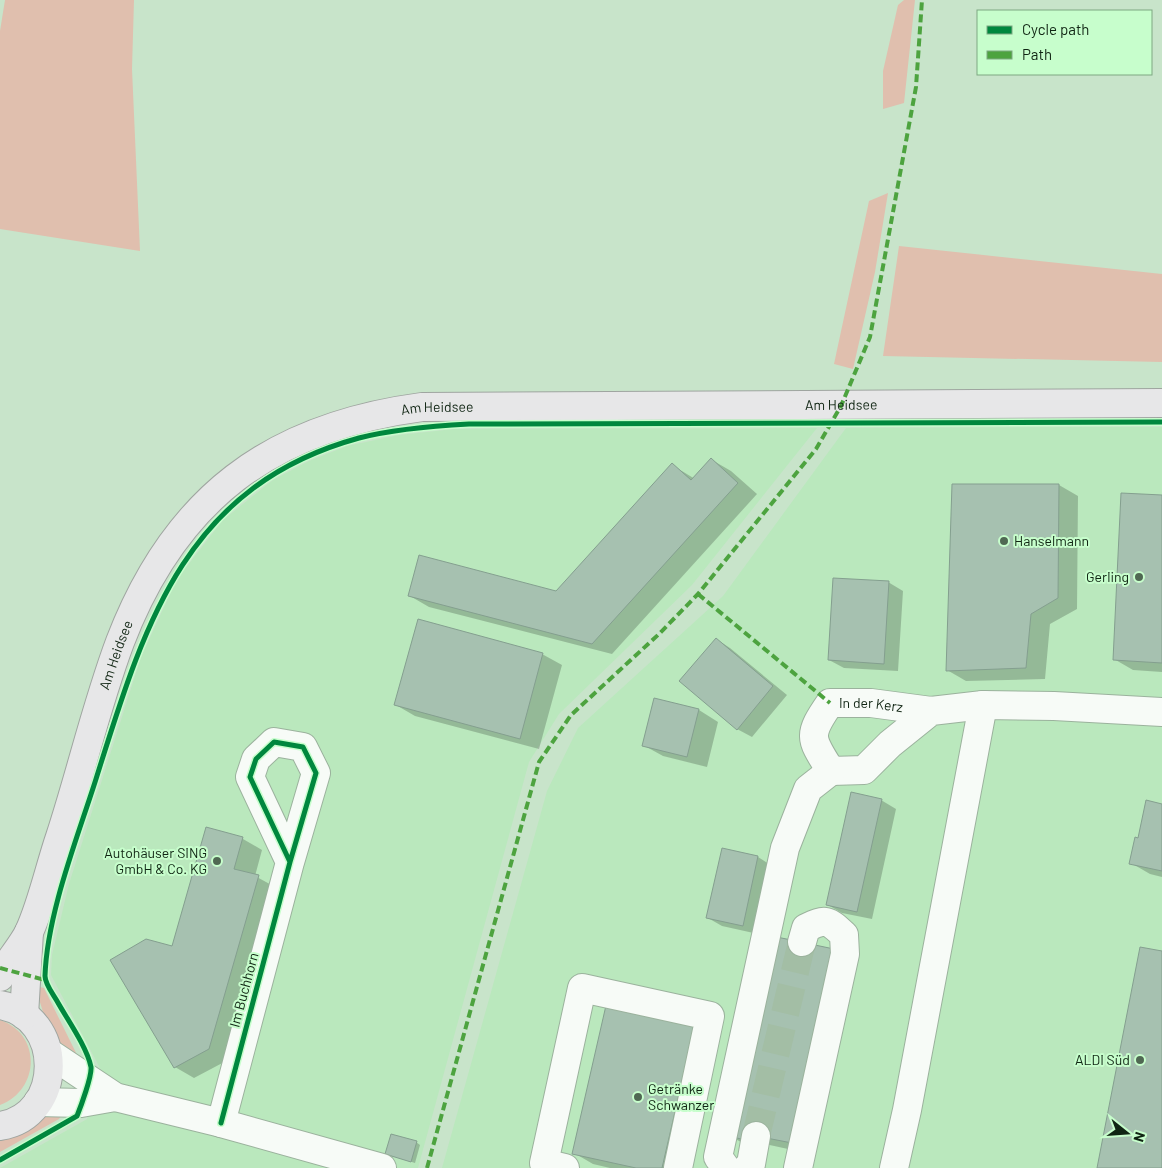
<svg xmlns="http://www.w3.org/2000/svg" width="1162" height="1168" font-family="Barlow,sans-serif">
<rect width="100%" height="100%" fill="#c8e4ca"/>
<!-- built -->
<path fill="#bae8bd" d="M1094,427H1162V1168H442L547,791L578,728L723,596L846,428Z
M817,428L692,585L559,714L529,762L418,1168H0L87,1119L101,1070L51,975L52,955L69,884L141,657L177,579L223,520L273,480L309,461L347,446L399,435L454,429Z"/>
<!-- green -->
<path fill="#e0bfae" d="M5,0H134L132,69L140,251L0,229V31Z
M904,0H915L904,103L883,109V71L898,5Z
M888,193L875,272L853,369L834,364L869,201Z
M899,246L1162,274V362L883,356Z
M36,986L44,988L83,1067C54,1043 44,1023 36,986Z
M0,1020C42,1034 40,1090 0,1105Z
M66,1109L59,1119L0,1152V1139L38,1116Z"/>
<!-- shadow -->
<path fill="#0003" d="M712,460L731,471L757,494L612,654L429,607L410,596L557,592L672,465L695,479Z
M1059,485L1078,496L1077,609L1050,624L1045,679L966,681L947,670Z
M1162,496V672L1133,670L1114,659Z
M888,582L903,591L898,671L844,668L829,660Z
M716,639L730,648L787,695L752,737L737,729Z
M542,654L562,665L539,749L415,716L396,705Z
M699,710L718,722L707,767L663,756L643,745Z
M881,800L896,809L872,919L842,913L828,905Z
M1162,805V877L1150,874L1131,863L1139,840Z
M206,828L243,839L262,850L255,876L277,888L228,1060L194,1078L175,1067Z
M723,850L758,857L772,866L758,934L722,926L708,918Z
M773,937L811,1154L765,1144L750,1147L730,1136Z
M695,1022L684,1168H610L593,1164L574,1153Z
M416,1142L420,1145L415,1163L386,1154Z"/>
<!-- building -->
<path fill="#a6c1b0" stroke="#849f8f" d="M711,458L738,483L592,644L408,596L419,555L556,591L672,463L691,480Z
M952,484H1059L1058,598L1031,614L1026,668L946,671Z
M1121,493L1162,495V663L1113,660Z
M833,578L889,581L884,664L828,660Z
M418,619L543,653L520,739L394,705Z
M716,638L773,686L737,730L679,681Z
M654,698L699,709L687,757L642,746Z
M851,792L882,799L857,912L826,905Z
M1146,800L1162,804V871L1129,864L1135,837L1138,838Z
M206,827L243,837L234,869L259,875L209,1049L174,1068L110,960L146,939L172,946Z
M722,848L758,856L743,926L706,918Z
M772,936L834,949L792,1143L746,1134L745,1140L729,1136Z
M1140,947L1162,951V1168H1097Z
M607,1001L696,1021L662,1168H636L572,1154Z
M391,1134L417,1141L411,1162L385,1154Z"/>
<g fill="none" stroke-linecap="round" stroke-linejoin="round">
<!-- minor-tunnel -->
<path stroke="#a3bea5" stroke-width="28" stroke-dasharray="28 14" stroke-linecap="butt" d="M756,1136L802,942"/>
<!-- minor casing -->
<g stroke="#9bb29d" stroke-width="30">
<g id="minor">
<path id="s1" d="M931,711L890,744L864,770L831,771C810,738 807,736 830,703H871L931,711L983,705L1054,706L1162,712"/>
<path d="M49,1053L115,1097L221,1123L382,1168"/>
<path d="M38,1102L81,1103L115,1097"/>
<path d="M221,1123L290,862L250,777L256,759L274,742L303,747L316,773L290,862"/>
<path d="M565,1168L544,1163L582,988L710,1016L678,1168"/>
<path d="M726,1168L718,1157L785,848L808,789L831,771"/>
<path d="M747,1168L751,1164L756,1136"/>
<path d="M798,1168L845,954L844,935C828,920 826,918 806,928L802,942"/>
<path d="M894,1168L907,1110L983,705"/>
</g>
</g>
<!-- major casing -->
<g stroke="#9fa5a0" stroke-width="30">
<g id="major">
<path id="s2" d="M0,977C8,961 21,948 29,932C42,904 50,866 60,837C81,773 96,706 120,642C175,498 271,427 422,407L1162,403"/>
<path d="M0,1005C65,1016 65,1116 0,1126"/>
<path d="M24,1015L29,932"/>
</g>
</g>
<!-- minor -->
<use href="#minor" stroke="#f7fbf7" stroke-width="28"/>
<!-- major -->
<use href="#major" stroke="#e7e7e8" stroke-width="28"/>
<!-- quiet -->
<path stroke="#4da33f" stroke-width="4" stroke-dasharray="8 4" stroke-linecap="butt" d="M698,594L830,703
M0,968L45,980
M427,1168L539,762L571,715L659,634L698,594L816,449L841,406L870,337L916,87L922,0"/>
<!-- cycleway casing -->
<g stroke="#c7fecc" stroke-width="8">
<path id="cycleway" d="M221,1123L290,862L250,777L256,759L274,742L303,747L316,773L290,862
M0,1160L77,1116C81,1106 92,1076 91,1067C87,1047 67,1019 57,1001C53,994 45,984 45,976C47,914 77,839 96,779C144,626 184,486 359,438C394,429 432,426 469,424L1162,422"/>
</g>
<!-- cycleway -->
<use href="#cycleway" stroke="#00873e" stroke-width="5"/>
</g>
<!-- markers -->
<g fill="#506853" stroke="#c7fecc" stroke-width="2">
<circle cx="1004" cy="541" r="5"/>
<circle cx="1139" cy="577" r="5"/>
<circle cx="217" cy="861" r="5"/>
<circle cx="1140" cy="1060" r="5"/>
<circle cx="638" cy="1097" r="5"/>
</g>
<g text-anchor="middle" stroke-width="4" stroke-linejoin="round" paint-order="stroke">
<!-- street labels -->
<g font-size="14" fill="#102513" stroke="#c7fecc">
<text dy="5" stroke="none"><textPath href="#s2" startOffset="1182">Am Heidsee</textPath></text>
<text dy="5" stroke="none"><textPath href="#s2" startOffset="778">Am Heidsee</textPath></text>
<text dy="5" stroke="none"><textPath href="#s2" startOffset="344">Am Heidsee</textPath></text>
<text dy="5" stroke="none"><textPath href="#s1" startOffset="240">In der Kerz</textPath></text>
<text transform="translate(244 990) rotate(-75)" y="5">Im Buchhorn</text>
</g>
<!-- poi labels -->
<g font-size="14" fill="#102513" stroke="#c7fecc" text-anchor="end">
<text x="1014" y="546" text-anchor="start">Hanselmann</text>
<text x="1129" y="582">Gerling</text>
<text x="207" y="858">Autohäuser SING<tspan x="207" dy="16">GmbH &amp; Co. KG</tspan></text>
<text x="1130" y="1065">ALDI Süd</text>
<text x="648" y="1094" text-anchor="start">Getränke<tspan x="648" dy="16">Schwanzer</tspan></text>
</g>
</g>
<!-- legend -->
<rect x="977" y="10" width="175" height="65" fill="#c7fecc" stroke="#7ea782"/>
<rect x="987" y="26" width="25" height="8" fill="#00873e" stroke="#7ea782"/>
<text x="1022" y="35" font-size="15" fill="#102513">Cycle path</text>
<rect x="987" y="51" width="25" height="8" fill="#4da33f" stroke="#7ea782"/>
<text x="1022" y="60" font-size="15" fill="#102513">Path</text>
<!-- north arrow -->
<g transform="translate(1127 1133) rotate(107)" stroke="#c7fecc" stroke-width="4" paint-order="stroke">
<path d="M0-4L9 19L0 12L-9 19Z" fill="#102513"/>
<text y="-8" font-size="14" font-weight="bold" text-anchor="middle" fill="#102513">N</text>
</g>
</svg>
